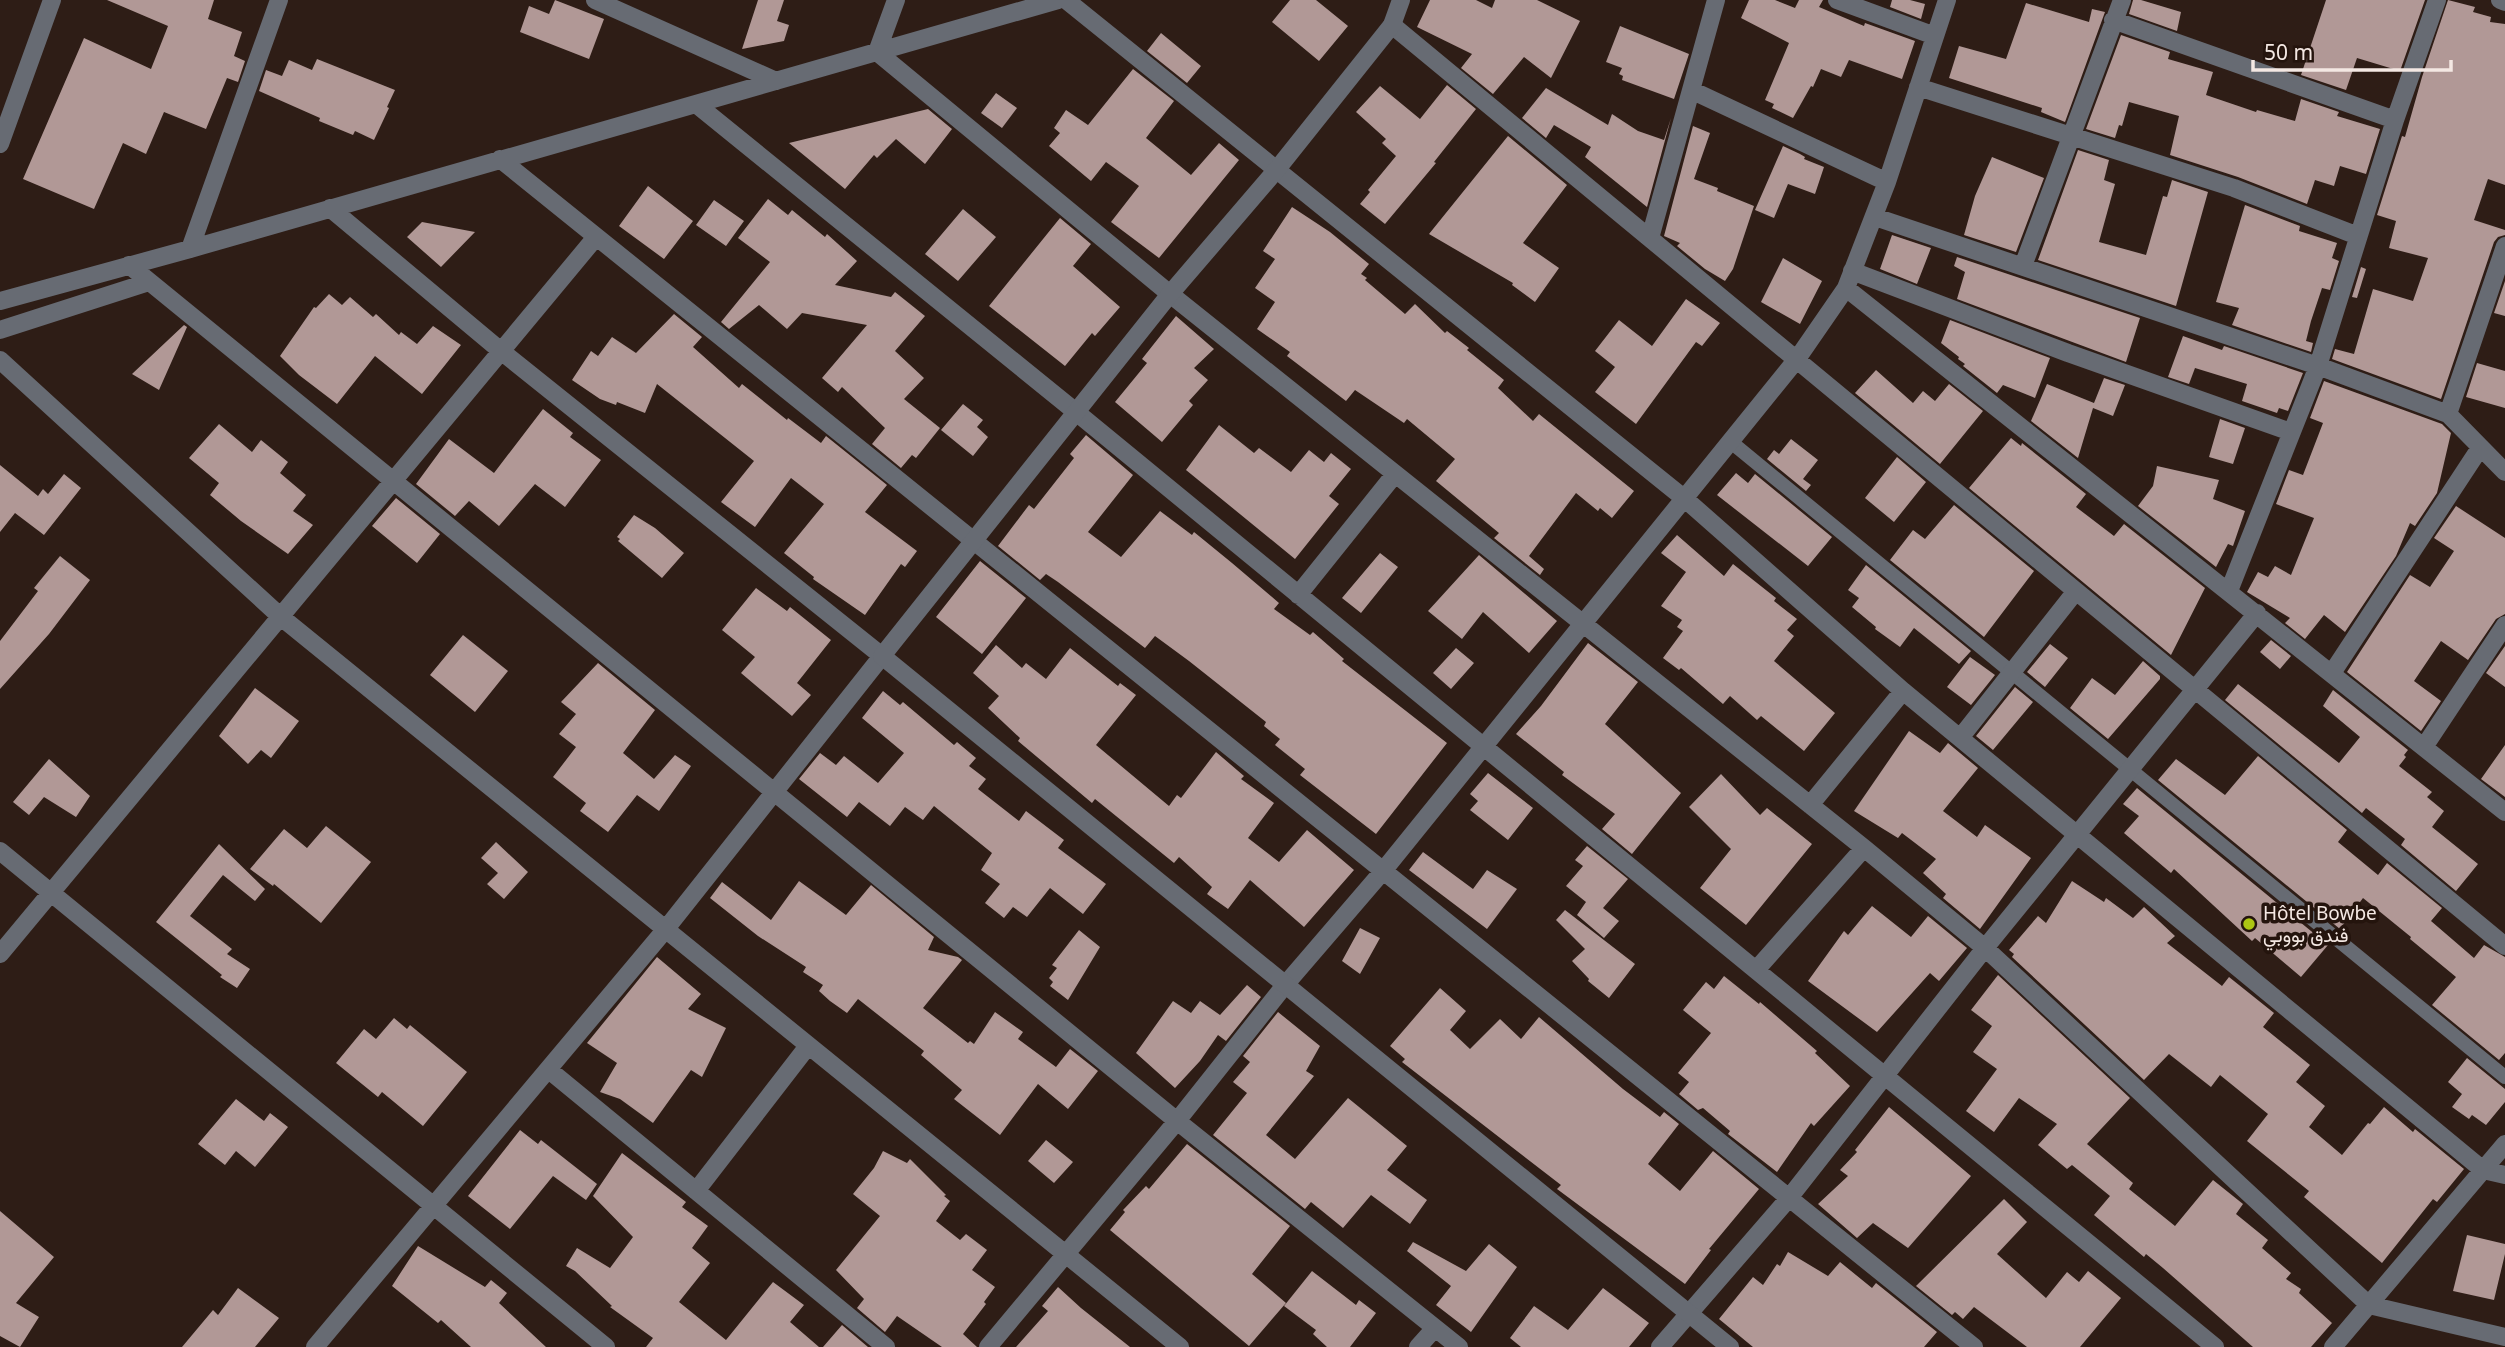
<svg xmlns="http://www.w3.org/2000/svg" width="2505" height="1347" font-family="'Noto Sans',Vazirmatn,sans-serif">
<rect width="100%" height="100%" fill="#2e1d16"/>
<!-- building -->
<path fill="#b19896" d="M107,0H214L208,19L242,32L234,56L245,61L238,82L227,78L206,129L164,112L146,154L123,143L94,209L23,179L84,38L151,69L168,26Z
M555,0L604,19L589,59L520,32L529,6L549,14Z
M758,0H784L777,21L789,25L784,41L742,49Z
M1290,0H1316L1348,26L1319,61L1272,22Z
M1430,0H1476L1492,8L1495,0H1537L1580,21L1551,78L1524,57L1493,94L1461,68L1472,54L1417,27Z
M1749,0H1775L1795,8L1799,0H1823L1819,7L1864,26L1865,23L1915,41L1902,79L1849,60L1841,77L1821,69L1813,87L1811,86L1793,118L1772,108L1774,104L1765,100L1789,43L1741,18Z
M1892,0H1910L1925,4L1921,19L1890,7Z
M2133,0H2141L2181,12L2177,31L2129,14Z
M2326,0H2425L2400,71L2357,58L2346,90L2301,75Z
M2448,0L2475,7L2473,12L2491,17L2490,22L2505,24V185L2488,179L2474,220L2505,230V235L2498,237L2494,242L2441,399L2332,359L2335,349L2354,354L2373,289L2413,301L2428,258L2389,248L2396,221L2377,215L2402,136L2405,137L2422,77Z
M2026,3L2089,22L2092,9L2105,12L2065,122L2041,112L2042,108L1949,78L1959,46L2006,59Z
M1620,26L1689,54L1674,99L1622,80L1623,76L1619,74L1622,68L1606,62Z
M1161,33L1201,66L1187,83L1147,51Z
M2121,35L2170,52L2168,59L2213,72L2206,95L2256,112L2257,110L2295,121L2301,99L2339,112L2337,116L2380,129L2366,174L2340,166L2334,186L2315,180L2307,204L2238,177L2170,155L2179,116L2129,102L2122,126L2119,125L2115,138L2086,129Z
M317,59L395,90L387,107L389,108L374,140L355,131L353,135L319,121L320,118L259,91L266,70L282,76L289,60L312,70Z
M1133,69L1174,101L1146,138L1191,175L1219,143L1239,160L1159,258L1111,222L1139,186L1106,162L1091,181L1049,146L1060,133L1054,128L1066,110L1088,125Z
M1447,85L1476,109L1434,162L1436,163L1385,224L1360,204L1370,192L1368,190L1396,156L1382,143L1386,139L1356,112L1380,86L1420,119Z
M1546,88L1608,125L1612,114L1638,131L1664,140L1671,118L1647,207L1585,157L1591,147L1554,125L1546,138L1522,118Z
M996,93L1017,108L1002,128L981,113Z
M928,109L952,129L925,164L896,139L877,158L874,155L845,189L789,143Z
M1693,126L1710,133L1694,179L1718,188L1717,191L1754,206L1733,269L1725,281L1705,269L1677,246L1680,243L1664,236Z
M1508,136L1567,185L1523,243L1559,268L1535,302L1512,285L1513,283L1429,234Z
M1783,146L1800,154L1805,157L1804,159L1824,167L1815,194L1788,184L1774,218L1755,210Z
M2078,150L2109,160L2104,180L2115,184L2099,242L2146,255L2163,196L2167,197L2172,180L2208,192L2176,306L2038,260Z
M1992,157L2044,178L2016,252L1964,235L1975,196Z
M648,186L693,221L664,259L619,226Z
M768,199L788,215L792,210L825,237L827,234L857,261L835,285L891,297L895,292L925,316L895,351L924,378L904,399L940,428L916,458L912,455L901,468L872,444L885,428L842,387L838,392L822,378L867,325L802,313L787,329L759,305L729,329L721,322L770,262L738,238Z
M714,200L744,221L726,246L696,225Z
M2245,205L2300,226L2299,231L2337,243L2332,258L2339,261L2330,290L2322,288L2311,321L2306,341L2313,343L2311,352L2232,325L2239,308L2216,302Z
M1292,207L1330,232L1369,264L1361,274L1367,278L1365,280L1405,314L1415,304L1445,333L1447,331L1469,348L1467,350L1504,380L1498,388L1533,421L1539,414L1634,491L1612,518L1600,508L1598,511L1576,493L1529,556L1544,569L1540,575L1494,538L1499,533L1436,481L1455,459L1407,419L1404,423L1355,390L1346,401L1287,356L1290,352L1257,329L1275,302L1255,288L1275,259L1263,251Z
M963,209L996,237L958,281L925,254Z
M1060,218L1091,244L1073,266L1120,307L1095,336L1092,333L1065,366L989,306Z
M422,222L475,232L441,267L407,237Z
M1892,235L1931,248L1917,284L1880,269Z
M1957,257L2140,318L2126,362L1957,299L1965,272L1954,266Z
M1783,258L1822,281L1800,324L1761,302Z
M2361,267L2366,269L2357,298L2352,297Z
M2505,281V316L2494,313Z
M329,294L342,305L350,297L373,317L376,314L399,335L401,332L417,344L433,326L461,345L422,394L375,356L337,404L299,375L280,356L314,307L316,308Z
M1686,299L1720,323L1702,346L1696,342L1636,424L1595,392L1615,367L1595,351L1619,320L1652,346Z
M674,314L702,337L693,347L739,388L742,384L787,420L788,418L821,443L826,436L887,485L865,512L917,551L905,567L901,564L865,615L813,579L814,577L784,553L824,504L791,478L755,527L721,502L754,461L657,384L645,413L617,402L616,405L600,399L572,380L591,351L598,356L612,337L636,353Z
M1176,316L1214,349L1194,368L1208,380L1189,401L1193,405L1162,442L1115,402L1147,363L1142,359Z
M1950,320L2050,358L2035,398L2003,385L1997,393L1963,366L1965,364L1958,359L1959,357L1941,343Z
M184,325L187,327L159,390L132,374Z
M2183,336L2222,350L2224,346L2303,373L2288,411L2279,408L2277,413L2242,401L2247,384L2195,368L2189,384L2168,377Z
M2477,363L2505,371V408L2466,397Z
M1876,370L1913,403L1923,391L1935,401L1949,384L1983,411L1940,464L1855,393Z
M2104,378L2125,385L2113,416L2093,408L2078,458L2031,421L2047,384L2094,403Z
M2324,381L2442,424L2451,433L2437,493L2415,526L2410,523L2396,556L2345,632L2324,615L2305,639L2285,623L2290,618L2247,592L2258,572L2268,577L2275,566L2291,575L2314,518L2276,504L2289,470L2303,475L2323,423L2310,418Z
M963,404L983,420L977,427L988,437L973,456L941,430Z
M543,409L573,433L570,437L601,460L565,507L535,484L499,526L469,501L455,516L416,484L449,439L494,473Z
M2220,419L2245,428L2233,464L2209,457Z
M219,424L252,452L261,440L288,462L280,473L306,495L293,511L313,525L288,554L241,521L210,495L219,483L189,458Z
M1219,425L1254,453L1259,448L1291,472L1309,450L1324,462L1331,453L1351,469L1329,496L1339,504L1295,559L1186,470Z
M1086,435L1133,475L1088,532L1121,557L1160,511L1192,535L1194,532L1232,563L1279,603L1274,609L1310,635L1313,632L1344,659L1342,661L1447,743L1376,834L1300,775L1305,769L1275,745L1280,739L1264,726L1266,722L1189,661L1155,636L1145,648L1058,582L1046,574L1040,580L998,546L1029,505L1034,509L1074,458L1070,454Z
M2011,438L2021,446L2022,443L2086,494L2076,507L2114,536L2124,524L2205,588L2171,655L1969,488Z
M1791,439L1818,460L1803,479L1811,485L1806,491L1767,459L1774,450L1779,454Z
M1897,457L1926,482L1894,522L1865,498Z
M0,465L38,496L43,489L48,494L64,474L81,488L44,535L15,513L0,532Z
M2157,466L2219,480L2213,499L2245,511L2233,546L2228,544L2216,567L2138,506L2153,486Z
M1736,473L1748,483L1755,474L1832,537L1808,566L1717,495Z
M396,498L440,534L417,563L372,526Z
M1954,505L2034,571L1984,637L1890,560L1913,530L1925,539Z
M2456,506L2505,538V614L2496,619L2468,660L2441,641L2414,681L2441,701L2421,731L2347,672L2410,575L2430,587L2454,551L2434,538Z
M634,515L655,528L684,553L662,578L618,541L620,539L617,537Z
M1677,535L1724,576L1733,564L1776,598L1774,601L1797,619L1787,630L1794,636L1774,661L1835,713L1804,751L1761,716L1757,720L1730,696L1723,704L1681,668L1679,670L1663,658L1683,631L1677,627L1682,620L1661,606L1686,572L1661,553Z
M1380,553L1398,567L1361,613L1342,598Z
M1479,555L1557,621L1529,653L1483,612L1462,639L1428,611Z
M60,556L90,580L49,634L0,689V641L38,591L34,588Z
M980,561L1026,598L982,654L936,617Z
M1866,565L1971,651L1959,664L1914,628L1900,647L1875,629L1876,627L1852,607L1859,598L1848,590Z
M756,588L787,611L790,607L831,640L797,683L811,695L792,716L741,673L755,657L722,630Z
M463,635L508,671L475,712L430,675Z
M2271,640L2291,656L2280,669L2260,652Z
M1588,643L1638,682L1605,724L1681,793L1632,854L1602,829L1615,814L1562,775L1564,772L1516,734L1541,706Z
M2050,644L2068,658L2045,687L2027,672Z
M996,645L1022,668L1026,663L1046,679L1070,648L1118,686L1120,683L1136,695L1096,745L1169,806L1177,795L1181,798L1216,752L1244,776L1241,779L1274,803L1248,838L1279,862L1307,830L1354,870L1304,927L1250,880L1228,909L1207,894L1212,887L1179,857L1174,863L1095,799L1092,803L1018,741L1020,738L988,708L999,696L973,673Z
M2505,646V687L2486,673Z
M1456,648L1474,663L1451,689L1433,673Z
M1970,657L1995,675L1971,705L1947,687Z
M2143,661L2160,676V679L2108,739L2070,708L2092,678L2115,695Z
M598,663L655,710L623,753L654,779L675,755L691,766L659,811L637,795L608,832L580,811L586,803L553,777L576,747L559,734L576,714L561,702Z
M2238,684L2339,763L2360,737L2323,706L2333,690L2408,750L2404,755L2406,757L2399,766L2432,792L2427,797L2444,811L2432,827L2478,864L2456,891L2401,845L2405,839L2366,808L2362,813L2225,700Z
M2015,687L2033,702L1993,750L1976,736Z
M255,688L299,721L271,758L261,750L248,764L219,736Z
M883,691L900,705L903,702L954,745L957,742L976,758L969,766L986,779L978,789L1019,821L1026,811L1064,840L1058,848L1106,884L1083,914L1050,888L1027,917L1013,907L1004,918L985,903L1000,884L981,870L992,853L934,806L923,820L905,807L890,826L859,802L847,817L799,779L820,753L836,765L844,756L878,783L904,753L862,718Z
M1909,731L1940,753L1948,743L1978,768L1943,811L1977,837L1985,825L2031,858L1980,929L1943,898L1946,894L1923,873L1936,859L1902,833L1898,838L1854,811Z
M2505,745V797L2481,779Z
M2258,756L2347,830L2338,842L2378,875L2387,863L2442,908L2431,921L2474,958L2484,945L2505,957V1053L2499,1060L2432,1005L2456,977L2410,939L2411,937L2363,898L2340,929L2158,780L2176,759L2225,795Z
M49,759L90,796L76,817L44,797L29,815L13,802Z
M1488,773L1533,808L1508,840L1470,810L1478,801L1470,794Z
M1721,774L1760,815L1767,808L1812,844L1746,925L1700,888L1731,849L1689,807Z
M2137,788L2328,945L2301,977L2255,938L2252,941L2174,869L2171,873L2124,833L2139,816L2123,804Z
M326,826L371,862L321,923L274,884L273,886L250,869L284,829L307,848Z
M496,842L528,872L504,899L487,884L498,873L481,858Z
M219,844L265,889L255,901L223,875L190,916L232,949L227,954L250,969L237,988L220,977L222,975L156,922Z
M1587,846L1628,879L1603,908L1619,921L1604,938L1577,915L1586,902L1566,886L1583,866L1575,860Z
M1423,852L1473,889L1487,870L1517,889L1487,929L1409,870Z
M799,881L846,915L871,885L934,937L928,950L958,957L962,960L923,1008L968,1043L970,1041L974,1044L995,1012L1023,1032L1018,1039L1056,1067L1070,1049L1098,1071L1068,1109L1038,1084L1000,1135L954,1099L962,1090L921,1055L924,1051L858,999L847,1013L830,1001L819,991L823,985L803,972L806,967L758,936L710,898L722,882L771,920Z
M2072,881L2104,902L2106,898L2133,918L2144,907L2175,936L2167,943L2222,986L2229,977L2274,1013L2263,1027L2310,1065L2296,1082L2325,1106L2309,1127L2342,1155L2368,1123L2370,1124L2384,1107L2413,1132L2415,1129L2464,1169L2437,1202L2433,1199L2382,1263L2304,1197L2309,1191L2247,1141L2268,1114L2220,1075L2211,1087L2169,1054L2144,1080L2012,957L2014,954L2009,950L2038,916L2046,923Z
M1872,906L1911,937L1928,916L1967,948L1939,981L1930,973L1877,1032L1808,981L1844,931L1848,935Z
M1565,910L1635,964L1609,998L1588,981L1589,979L1572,961L1585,949L1556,920Z
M1360,928L1380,938L1360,974L1342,961Z
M1079,930L1100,947L1068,1000L1050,986L1053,982L1049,978L1057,968L1052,965Z
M657,957L701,994L688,1009L726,1028L702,1077L691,1070L653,1123L620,1099L600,1092L617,1063L587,1043Z
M1998,975L2130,1098L2087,1144L2133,1183L2129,1189L2175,1226L2213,1180L2243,1204L2236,1214L2268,1240L2262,1248L2291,1273L2286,1279L2301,1289L2299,1293L2332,1323L2311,1347H2253L2163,1268L2146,1254L2144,1257L2094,1215L2110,1196L2072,1165L2067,1169L2038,1145L2057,1124L2019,1098L1994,1132L1966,1111L1997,1069L1973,1052L1992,1026L1971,1010Z
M1724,976L1759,1004L1760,1002L1817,1051L1815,1053L1850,1086L1814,1126L1811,1123L1777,1172L1728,1134L1730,1131L1703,1108L1698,1110L1679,1094L1689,1082L1678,1073L1711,1033L1683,1010L1706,982L1714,989Z
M1247,985L1261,997L1226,1041L1218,1035L1200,1061L1175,1088L1136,1053L1173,1001L1191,1013L1200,1001L1220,1015Z
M1440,988L1466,1011L1450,1030L1470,1049L1500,1019L1521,1039L1539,1017L1623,1089L1660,1117L1664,1112L1679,1124L1648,1164L1680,1191L1713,1151L1759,1189L1709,1249L1711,1250L1685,1284L1557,1189L1561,1185L1402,1062L1405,1059L1390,1046Z
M1278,1012L1320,1046L1306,1071L1314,1076L1266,1135L1295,1159L1348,1098L1407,1146L1387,1170L1427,1200L1410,1224L1371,1195L1343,1228L1311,1202L1305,1209L1213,1135L1247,1093L1233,1082L1250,1062L1243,1056Z
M394,1018L407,1029L410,1025L467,1072L423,1126L382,1092L378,1097L336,1063L364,1029L376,1039Z
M2467,1058L2505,1089V1102L2486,1125L2472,1115L2469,1119L2452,1107L2462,1094L2448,1082Z
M236,1099L264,1121L270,1113L288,1127L255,1167L236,1151L225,1165L198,1144Z
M1889,1107L1971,1176L1908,1248L1873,1223L1857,1238L1818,1204L1848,1176L1840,1170L1857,1152L1855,1150Z
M520,1130L538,1144L541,1140L597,1184L586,1200L553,1176L510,1229L468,1196Z
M1046,1140L1073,1162L1054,1183L1028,1161Z
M1187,1144L1290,1226L1252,1274L1286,1303L1249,1346L1110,1230L1125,1212L1123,1210L1146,1186L1149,1189Z
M883,1151L907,1163L910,1159L946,1195L944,1196L950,1201L936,1221L960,1240L966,1234L987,1250L972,1270L995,1287L984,1302L986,1304L963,1334L977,1347H942L897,1316L885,1332L857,1308L864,1299L836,1270L880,1216L853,1194L874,1168Z
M622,1153L686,1202L682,1207L708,1226L692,1248L710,1263L679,1302L726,1340L773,1282L804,1305L790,1322L819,1347H646L653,1338L610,1307L612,1306L575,1271L566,1266L577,1248L610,1268L633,1237L593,1196Z
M2004,1199L2027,1222L1997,1254L2046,1298L2067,1272L2079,1282L2088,1271L2121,1298L2080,1347H2027L1974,1307L1963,1319L1955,1312L1952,1315L1916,1286Z
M0,1211L54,1257L16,1303L39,1317L20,1347L0,1336Z
M2467,1235L2505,1244V1254L2494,1300L2453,1291Z
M1413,1242L1466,1271L1489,1244L1517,1267L1471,1332L1436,1305L1451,1286L1407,1251Z
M418,1246L485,1287L491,1280L507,1293L499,1303L546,1347H471L441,1320L438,1323L392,1286Z
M1788,1252L1828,1276L1840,1262L1872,1288L1876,1283L1937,1332L1924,1347H1753L1719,1319L1753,1277L1763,1285L1777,1264L1780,1266Z
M1312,1271L1356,1305L1359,1300L1376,1313L1350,1347H1327L1313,1334L1316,1330L1284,1306Z
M1058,1287L1081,1308L1130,1347H1016L1048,1311L1042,1306Z
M238,1288L279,1318L255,1347H182L213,1310L218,1315Z
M1603,1288L1649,1323L1629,1347H1521L1510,1338L1534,1306L1568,1330Z
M842,1325L868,1347H823Z"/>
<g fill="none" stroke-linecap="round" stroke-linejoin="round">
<!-- service -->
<path stroke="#676b73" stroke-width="14" d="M1731,442L2505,1077"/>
<!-- minor -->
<path stroke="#676b73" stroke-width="18" d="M595,0L776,81
M896,0L877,52L1170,294L1864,848L1985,948L2369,1305L2505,1337
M1066,0L1685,499L1903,691L2483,1170L2505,1175
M1837,0L1935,36
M2500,0L2505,2
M2113,20L2395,120
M1392,25L2505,946
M1918,87L2234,188L2358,236
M1691,90L1887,182
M696,104L1076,412L2215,1347
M0,144L52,0
M500,159L1974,1347
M1875,217L2318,366L2448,414L2505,472
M1650,238L1716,0
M190,249L279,0
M129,265L1177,1121L1459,1347
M2023,266L2122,0
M1852,271L2068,353L2291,432
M1846,288L2505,812
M0,301L190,249L1058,0
M0,330L149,282
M0,360L281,617L1180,1347
M2448,414L2505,246
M2229,591L2318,366L2395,120L2437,0
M1298,595L1395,474
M2332,673L2480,448
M1960,738L2076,591
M2424,747L2505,625
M1810,805L1903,691
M0,851L606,1347
M0,954L596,237
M1756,970L1864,848
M549,1070L886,1347
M696,1191L808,1046
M315,1347L665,930L882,656L501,351L330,208
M988,1347L1177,1121L1285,985L1383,871L1797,359L1846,288L1887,182L1947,0
M1418,1347L1435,1328
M1660,1347L1789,1198L1985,948L2257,613
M2333,1347L2505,1144"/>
<!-- tertiary -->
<path stroke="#676b73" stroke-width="18" d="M1401,0L1392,25L1278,168L1170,294L882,656L1730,1347"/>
</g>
<!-- markers -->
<circle fill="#acc613" stroke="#24140d" stroke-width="2.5" cx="2249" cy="924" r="7"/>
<g text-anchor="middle" stroke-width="7" stroke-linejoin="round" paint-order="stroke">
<!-- poi labels -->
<g font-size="19" fill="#f4e8e3" stroke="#24140d" text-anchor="start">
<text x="2263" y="920">Hôtel Bowbe<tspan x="2263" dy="22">فندق بووبي</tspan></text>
</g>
</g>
<!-- scale -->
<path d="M2253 60v10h198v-10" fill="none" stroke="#f4e8e3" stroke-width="3.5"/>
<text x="2264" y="60" font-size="21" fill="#f4e8e3" stroke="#24140d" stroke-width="5" paint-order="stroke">50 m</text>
</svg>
